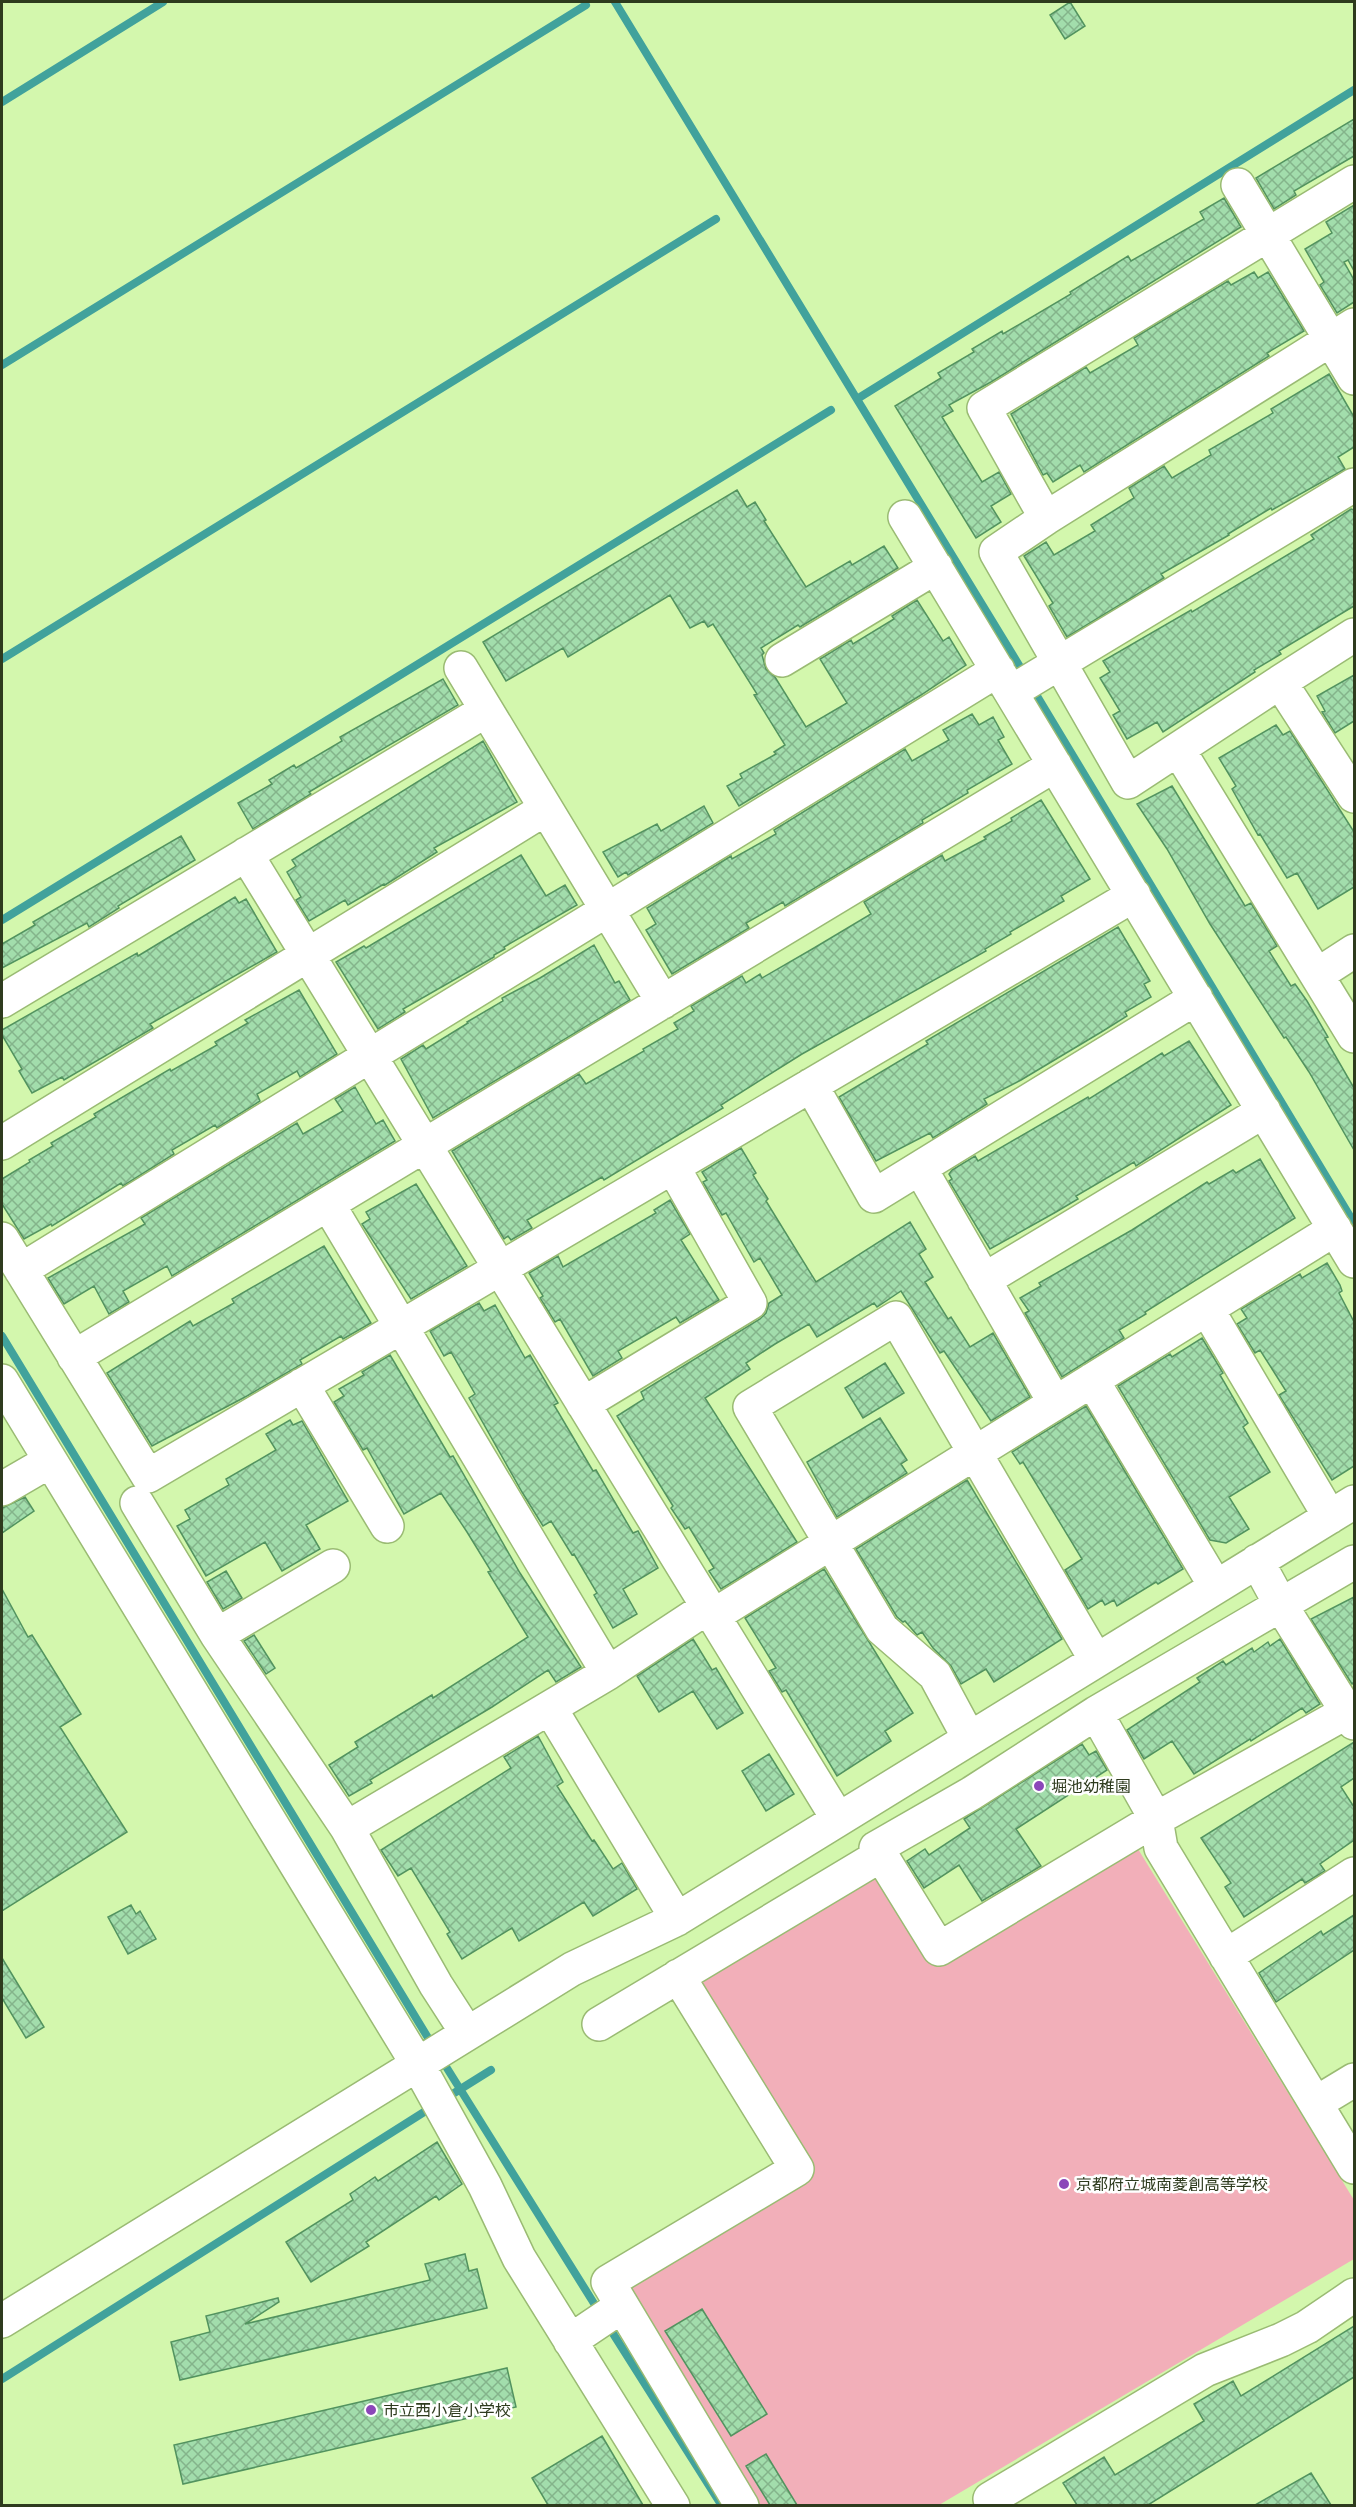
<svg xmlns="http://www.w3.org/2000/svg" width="1356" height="2507" font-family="'Asap Condensed','Noto Sans JP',sans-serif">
<defs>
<pattern id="building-cross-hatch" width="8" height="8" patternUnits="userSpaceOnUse" patternTransform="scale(1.5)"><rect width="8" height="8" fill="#a2ddac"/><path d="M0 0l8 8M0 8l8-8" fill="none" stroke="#84b48b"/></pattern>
</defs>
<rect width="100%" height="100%" fill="#d3f7ad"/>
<!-- pitch -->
<path fill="#f2afb9" d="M1138,1849L1354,2200V2259L939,2505H756L621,2284L809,2168L696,1977L871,1873L882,1875L937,1962Z"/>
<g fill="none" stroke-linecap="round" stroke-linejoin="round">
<!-- stream -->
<path stroke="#41a29c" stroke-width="8" d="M615,2L1025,675
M2,102L163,2
M2,365L586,5
M857,399L1354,90
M2,659L716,219
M1031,686L1354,1223
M2,920L831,410
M2,1336L433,2046
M440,2057L600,2313
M443,2100L491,2070
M607,2324L722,2506
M2,2379L432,2107"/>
</g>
<!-- building -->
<path fill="url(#building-cross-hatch)" stroke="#52935f" stroke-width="1.5" d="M1070,2L1085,26L1065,39L1050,15Z
M1354,119V156L1294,191L1296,195L1274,209L1256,178Z
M1224,198L1241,227L991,382L949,405L953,411L942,417L982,482L999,472L1011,494L991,506L1001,522L976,538L895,406L941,378L938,373L974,352L972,349L1002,331L1003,334L1071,294L1070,292L1128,256L1131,261L1204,219L1200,212Z
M1354,205V271L1348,260L1344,262L1354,280V302L1337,313L1320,285L1324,282L1305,249L1332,233L1326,222Z
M1254,272L1258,278L1268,272L1304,331L1267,353L1269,356L1084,472L1080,465L1053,482L1047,473L1043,475L1011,414L1086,367L1090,373L1138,345L1134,338L1228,281L1231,285Z
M1329,374L1354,417V447L1338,457L1345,469L1272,510L1271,508L1228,534L1229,535L1161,574L1164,578L1067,637L1049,606L1053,603L1024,556L1046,542L1054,555L1095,531L1091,525L1134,498L1129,488L1164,466L1172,478L1211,455L1209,450L1273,413L1271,409Z
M737,490L747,507L755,502L766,520L764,521L806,587L850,561L852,565L884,546L898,568L800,627L798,625L761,648L764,653L762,655L766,669L775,677L806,727L847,703L820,659L851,640L853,644L894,619L892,616L917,600L943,641L949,637L966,665L921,695L739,806L727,786L742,778L740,774L776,754L774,752L785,745L754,695L757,694L713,624L708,627L704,621L690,628L670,595L568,657L563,648L506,681L483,642Z
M1351,509L1354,510V606L1279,651L1281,654L1254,670L1255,672L1163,732L1157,722L1127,739L1113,715L1120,711L1100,678L1110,672L1103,661L1191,610L1192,612L1314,539L1311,535Z
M1354,675V721L1335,733L1322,712L1325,711L1317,696Z
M443,679L458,705L309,792L311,794L253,829L238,803L272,784L269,780L294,765L296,768L342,741L340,737Z
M972,714L979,725L993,717L1004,737L998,740L1012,764L967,790L968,793L922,820L923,823L785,906L783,902L746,923L749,928L672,974L646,930L656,924L647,908L731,856L732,859L776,834L774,830L905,749L912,761L949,740L943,730Z
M1276,725L1283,735L1290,731L1354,832V887L1318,909L1297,873L1287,878L1260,834L1258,835L1232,789L1236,786L1219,758Z
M483,741L517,802L434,848L437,852L385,885L384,884L348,905L345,900L309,921L296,900L301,897L287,872L296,866L292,860Z
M1172,786L1245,906L1251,903L1277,946L1269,951L1291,986L1295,984L1307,1001L1328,1037L1325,1038L1354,1088V1150L1309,1072L1286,1037L1284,1038L1210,924L1167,849L1137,804Z
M1041,800L1090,879L1061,896L1064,901L1010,932L1011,934L985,949L986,951L802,1054L721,1105L723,1108L604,1180L602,1177L527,1220L532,1228L511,1240L508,1236L504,1239L452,1151L579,1074L586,1084L644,1051L643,1049L678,1029L674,1023L694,1011L691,1006L742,976L746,983L760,974L762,978L814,948L871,914L864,902L942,855L945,861L986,839L984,837L1012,821L1011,818Z
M704,806L713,823L628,875L626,872L618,877L603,852L657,824L661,831Z
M181,836L195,860L118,906L119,908L89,927L87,923L2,968V944L35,925L33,922Z
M521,855L546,896L565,885L577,905L504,947L505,949L494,955V957L403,1009L405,1012L378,1029L336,962L364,946L366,948Z
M235,897L239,903L246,899L277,952L150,1024L153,1028L64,1080L62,1077L32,1093L19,1071L22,1069L2,1035V1030L137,953L138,956Z
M1118,927L1150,981L1144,984L1151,997L1125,1012L1127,1016L1103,1031L1021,1080L984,1099L987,1104L933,1138L930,1133L876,1161L839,1097L928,1044L926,1041Z
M594,945L615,983L619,981L630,1000L433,1118L401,1059L423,1045L426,1049L468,1023L467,1022L503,1001L502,998L540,978Z
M299,990L337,1054L300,1077L297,1071L257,1094L260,1101L217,1128L215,1125L172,1150L174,1154L123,1186L121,1183L52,1226L51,1224L24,1239L2,1204V1179L30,1162L29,1160L53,1146L51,1143L96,1117L94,1114L170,1069L171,1071L217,1045L215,1042L248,1023L245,1020Z
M1189,1041L1231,1105L1136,1166L1134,1162L1076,1196L1078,1199L1056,1212L990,1249L949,1181L952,1179L949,1174L952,1170L975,1156L978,1161L1088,1097L1089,1099L1162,1053L1164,1056Z
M355,1087L376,1124L383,1120L395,1141L172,1276L167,1266L123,1291L129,1302L109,1314L94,1286L64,1304L48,1278L145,1224L141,1218L297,1123L303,1134L343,1111L335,1099Z
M741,1148L756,1173L753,1175L768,1199L766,1201L816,1282L910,1222L926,1249L919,1254L933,1277L925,1282L948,1319L951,1317L970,1347L993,1333L1030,1397L991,1421L944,1351L940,1353L901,1291L877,1307L874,1303L817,1337L809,1324L775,1344L746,1363L750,1369L705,1398L797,1542L721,1589L709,1571L714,1568L689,1527L685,1529L671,1508L673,1506L617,1416L644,1399L641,1392L760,1319L766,1313L769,1303L782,1295L760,1258L754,1262L726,1213L722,1215L703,1182L707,1180L702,1172Z
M1260,1159L1295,1218L1145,1312L1146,1314L1119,1330L1124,1338L1062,1377L1025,1313L1029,1311L1020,1298L1041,1286L1039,1283L1132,1230L1207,1182L1209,1184L1233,1170L1236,1173Z
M416,1184L467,1266L411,1299L362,1224L370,1219L366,1212Z
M670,1200L690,1234L681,1240L719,1300L680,1323L676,1317L618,1351L622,1358L593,1376L560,1319L555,1322L540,1298L543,1296L529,1273L558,1256L563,1267L656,1213L654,1210Z
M324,1246L371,1323L343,1339L341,1336L300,1360L302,1364L247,1396L152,1446L107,1373L190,1321L193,1326L234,1303L232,1299Z
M1327,1263L1340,1285L1342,1291L1339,1293L1354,1322V1466L1332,1480L1279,1395L1286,1391L1260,1350L1255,1353L1237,1324L1247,1318L1241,1309L1300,1274L1302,1278Z
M479,1303L484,1311L495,1305L525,1358L530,1355L558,1403L554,1405L593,1471L596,1470L633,1533L638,1531L658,1568L623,1589L637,1614L613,1628L594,1595L597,1593L574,1554L572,1555L551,1521L543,1526L522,1492L469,1398L475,1394L451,1352L444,1356L430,1331Z
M1202,1338L1223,1373L1220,1375L1248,1423L1243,1427L1270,1472L1229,1497L1249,1529L1226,1543L1210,1540L1118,1386L1170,1354L1172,1357Z
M390,1355L450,1457L453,1456L520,1573L581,1667L556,1682L548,1670L492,1707L370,1780L372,1783L349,1796L329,1765L358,1747L355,1742L432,1695L433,1698L528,1637L488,1572L491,1571L467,1532L441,1493L404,1514L367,1448L363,1450L334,1402L344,1396L339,1389L364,1375L362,1372Z
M885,1363L904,1393L863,1418L845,1388Z
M1086,1406L1183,1569L1158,1584L1156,1582L1117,1606L1114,1600L1105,1605L1102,1600L1088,1609L1065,1570L1082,1559L1023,1462L1020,1464L1012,1452Z
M880,1418L907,1460L901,1464L907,1473L837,1517L807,1462Z
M290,1420L293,1425L302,1421L348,1501L306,1525L320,1549L282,1571L265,1542L206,1576L177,1526L190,1519L185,1510L229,1485L226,1479L276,1450L266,1434Z
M967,1480L1062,1639L994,1682L986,1669L961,1684L951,1666L933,1648L922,1632L917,1635L905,1621L903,1622L897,1617L856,1549Z
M25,1497L34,1511L2,1533V1508Z
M824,1569L913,1713L885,1731L891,1741L837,1776L786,1690L782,1692L769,1671L776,1668L745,1618Z
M226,1571L242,1598L223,1609L207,1582Z
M2,1589L28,1637L32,1635L81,1714L60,1727L127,1832L2,1911Z
M1354,1597V1682L1352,1684L1311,1619Z
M254,1635L275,1668L266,1674L244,1641Z
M693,1639L712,1670L716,1668L743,1713L717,1729L693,1691L659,1712L637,1676Z
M1280,1639L1320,1704L1306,1713L1302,1708L1251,1741L1250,1739L1194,1774L1172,1741L1144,1759L1127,1730L1200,1682L1197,1678L1223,1661L1226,1665L1252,1648L1254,1652L1268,1642L1270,1646Z
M538,1736L563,1782L557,1786L592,1841L594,1840L613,1869L622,1863L637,1889L593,1916L584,1902L519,1941L512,1928L462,1959L447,1934L450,1932L411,1868L398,1876L381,1850L511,1768L504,1757Z
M1354,1742V1778L1341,1787L1354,1807V1840L1320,1864L1325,1871L1305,1883L1302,1879L1244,1917L1225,1887L1231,1883L1201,1838Z
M1082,1744L1089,1755L1096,1751L1107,1770L1016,1829L1041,1866L982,1901L959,1865L924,1888L907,1861L925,1849L929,1855L970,1828L964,1819Z
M769,1754L794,1794L766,1811L742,1771Z
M131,1905L136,1914L140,1911L156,1939L128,1954L108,1917Z
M1354,1915V1950L1276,2002L1259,1973L1321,1931L1323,1935Z
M2,1958L44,2027L26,2038L2,1998Z
M437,2142L462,2184L439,2200L436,2196L366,2242L369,2246L311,2282L286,2242L353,2200L350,2194L375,2177L378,2181Z
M465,2254L469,2271L477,2269L487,2308L180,2380L171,2342L210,2332L206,2316L278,2298L279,2302L245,2324L430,2280L425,2264Z
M702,2309L767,2414L731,2436L665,2331Z
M1354,2326V2377L1148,2505H1077L1063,2483L1104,2457L1115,2475L1204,2421L1194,2404L1233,2381L1241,2396Z
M507,2368L516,2407L183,2484L174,2445Z
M602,2436L643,2505H548L532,2478Z
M766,2454L797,2505H770L746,2466Z
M1311,2473L1331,2505H1255Z"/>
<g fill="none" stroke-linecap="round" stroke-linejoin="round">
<!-- minor casing -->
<g stroke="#9abb73" stroke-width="36">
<path id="minor" d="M1354,182L984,408L1046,518L996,552L1128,782L1280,682L1354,796
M1238,185L1354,378
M905,517L1354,1261
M1046,518L1354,325
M782,660L936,567
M461,668L663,1002
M1280,682L1354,635
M1011,692L1354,485
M1178,749L1354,1036
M246,854L838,1819
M1317,975L1354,951
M2,1001L485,711
M811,1085L874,1196L1196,998
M2,1143L545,809
M920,1168L1055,1403
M328,1204L608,1673
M2,1239L148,1476L1134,895
M21,1270L998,670
M984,1280L1264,1111
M1207,1309L1330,1517
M74,1357L1055,765
M1092,1380L1216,1587
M2,1381L418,2065L485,2186L519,2258L673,2506
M302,1385L387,1526
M583,1404L750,1303L673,1167
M2,1489L50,1461
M137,1503L217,1635L347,1828L436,1985L467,2033
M1257,1561L1282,1607L1354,1723
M713,1616L1335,1229
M217,1635L333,1566
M550,1708L677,1919
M1096,1713L1156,1819L1161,1848L1354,2167
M969,1738L935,1675L882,1629L750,1407L896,1318L1096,1660
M347,1828L608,1673L708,1607
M881,1855L939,1949L1156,1819L1354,1708
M1226,1956L1354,1874
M678,1976L797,2169L608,2282L742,2506
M599,2024L881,1855L876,1848L972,1793L1096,1713L1354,1562
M1316,2103L1354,2080
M2,2321L572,1969L677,1919L1354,1502
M570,2341L622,2306
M994,2506L990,2499L1205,2370L1281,2340L1307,2327L1354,2295"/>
</g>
<!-- minor -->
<use href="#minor" stroke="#fff" stroke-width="33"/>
</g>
<!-- markers -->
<g fill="#8b46b9" stroke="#fff" stroke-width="2">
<circle cx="1039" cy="1786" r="6"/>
<circle cx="1064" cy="2184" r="6"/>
<circle cx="371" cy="2410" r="6"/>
</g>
<g text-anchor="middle" stroke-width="5" stroke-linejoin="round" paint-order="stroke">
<!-- poi labels -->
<g font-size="16" fill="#2e3b1e" stroke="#fff" text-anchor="start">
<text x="1051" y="1792">堀池幼稚園</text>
<text x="1076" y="2190">京都府立城南菱創高等学校</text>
<text x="383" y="2416">市立西小倉小学校</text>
</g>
</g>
<!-- border -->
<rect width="1356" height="2507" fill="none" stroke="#2e3b1e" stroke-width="6"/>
</svg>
